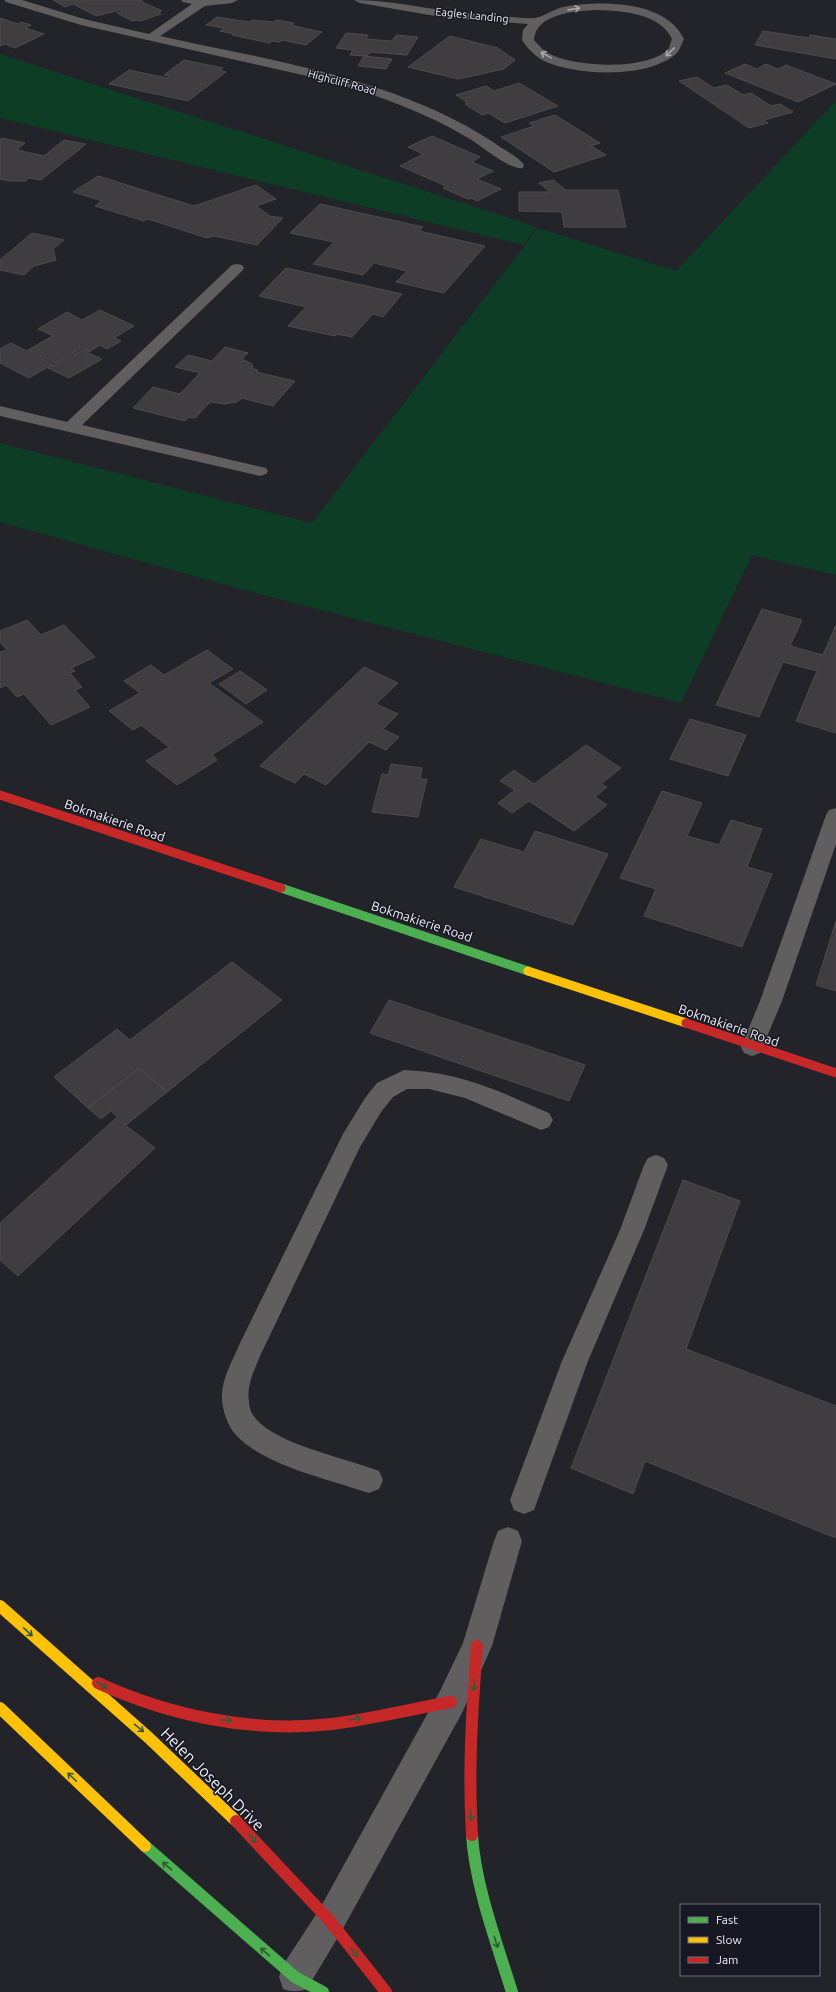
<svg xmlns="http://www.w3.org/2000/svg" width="836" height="1992" font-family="Ubuntu,sans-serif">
<rect width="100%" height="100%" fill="#232429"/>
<!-- green -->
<path fill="#0d3d24" d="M0,54L537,227L523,245L0,118Z
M836,101V575L752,555L681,703L259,594L0,522V443L312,523L538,228L676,271Z"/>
<!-- building -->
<path fill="#3f3d3f" stroke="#4d4c4c" d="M53,0H141L145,4H147L162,11L158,12L161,14L140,21L137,20L132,21L117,13L122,12L120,10L96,16L73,4L65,7Z
M217,17L249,22L252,20L274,22L276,20L294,23L291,25L299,27H298L322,32L306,45L282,40L280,42L272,41L269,43L232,35L234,34L220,31L224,28L206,25Z
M0,18L18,24L21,22L31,25L25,28L44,34L15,48L5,44L0,46Z
M763,31L809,38L810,35L836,39V59L755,45Z
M346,33L368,35L366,39L392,41L396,35L418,37L407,55L370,52L367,56L350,55L353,50L336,48Z
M450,36L498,48L515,60L504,69L458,79L408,67Z
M364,56L392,59L386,69L358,66Z
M184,60L223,68L220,70L226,72L188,101L109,84L129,70L167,78L169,76L164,75Z
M745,64L757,69L766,64L778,69L786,65L836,84L798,102L725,73Z
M697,77L714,88L727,85L743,95L751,93L771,106L780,104L793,112L764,120L768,123L749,128L679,81Z
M519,83L558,106L505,123L488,113L482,115L465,104L468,103L456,95L486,86L494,91Z
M555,115L600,143L591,146L606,155L554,172L501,137L534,126L529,123Z
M432,136L480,157L472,162L493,171L477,179L501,189L477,201L471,198L468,199L443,188L446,186L400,166L423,154L408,147Z
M2,138L25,143L17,150L44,156L64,140L86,144L41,180L29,178L25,181H9L0,179V140Z
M98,176L194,206L256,185L276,199L256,206L270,216L283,218L257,245L214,236L207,238L148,219L144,221L95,206L102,201L73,192Z
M553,180L566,190H618L626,227H564L562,212L519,211V192H550L539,183Z
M320,204L423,227L419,231L485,246L444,293L396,282L407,271L374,263L363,275L313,264L334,242L290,233Z
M32,233L64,240L53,249L56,260L34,266L24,275L0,270V260Z
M286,268L402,294L383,317L373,314L352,337L337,334L335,336L288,326L306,307L259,296Z
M100,310L134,326L114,338L121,341L107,349L100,345L89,352L82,348L55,363L28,350L53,336L38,329L67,312L82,320Z
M11,343L53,364L29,378L0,363V349Z
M225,347L248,353L242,359L252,364L253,369L258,370L256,372L295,381L273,406L242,398L237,402L225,404L210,402L195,418L189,417L185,421L133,408L153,387L180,394L200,373L175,367L188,355L212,361Z
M82,350L102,359L69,378L48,368Z
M762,609L802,620L790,646L823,655L836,625V733L796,721L817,671L783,662L759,717L716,705Z
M27,620L41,635L64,625L95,657L71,668L75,671L70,673L82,687L75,690L90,707L51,725L24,694L17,697L6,685L0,688V652L7,650L0,642V631Z
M207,650L233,669L209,683L263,722L212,755L217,760L177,785L146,761L169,747L141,725L133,730L109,711L140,693L124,681L151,665L164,675Z
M364,667L398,683L376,704L398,714L383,729L399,737L386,750L369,742L326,785L304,774L295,783L260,766Z
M240,671L267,690L246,704L219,684Z
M690,719L746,735L728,776L670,759Z
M586,745L621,768L601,784L607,787L595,797L607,805L574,831L529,801L512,813L498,803L515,790L500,781L514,770L534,784Z
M391,764L422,768L420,779H427L418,817L372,812L382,774L388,775Z
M662,791L702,803L687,836L719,845L731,820L762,829L747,867L772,874L742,947L644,916L656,889L620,878Z
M535,831L608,854L573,925L454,887L481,839L524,852Z
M836,921V991L816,985Z
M232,962L282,1000L167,1092L139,1068L88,1108L54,1077L117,1029L130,1040Z
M389,1000L585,1065L569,1101L370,1033Z
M139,1068L167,1092L126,1125L111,1111L101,1119L88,1108Z
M116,1118L155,1148L18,1276L0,1260V1223Z
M683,1180L740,1201L686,1349L836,1406V1538L645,1461L633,1494L571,1468Z"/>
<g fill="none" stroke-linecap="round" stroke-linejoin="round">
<!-- lane -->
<path fill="#605e5f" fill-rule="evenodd" d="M404,1070C460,1072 499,1091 549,1113L553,1120L549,1127L541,1130L465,1098L429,1089H407L393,1097L381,1112L360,1147L260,1356C255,1369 246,1386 249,1401C249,1405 250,1411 253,1415C272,1444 347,1458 379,1471L383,1480L379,1489L369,1493C330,1480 263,1465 236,1435C228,1427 222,1409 222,1398C221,1380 233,1360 240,1343L343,1134L365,1098L377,1083Z
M656,1155L664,1158L668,1165L644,1230L588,1361L534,1510L524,1514L514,1510L510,1500L562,1361L620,1230L644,1165L648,1158Z
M508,1527L518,1531L522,1541L492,1646L462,1713L341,1932L307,1989C297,1992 293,1992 283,1989L279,1977L283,1965L319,1910L440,1691L463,1643L494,1541L498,1531Z"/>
<!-- street -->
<path fill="#605e5f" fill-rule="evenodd" d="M4,0H22L84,19L149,34L192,4L183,2L181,0H238L232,3L205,6L160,36C273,61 394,78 493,142C502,149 518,156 524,165L523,168C510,171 482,146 470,139C425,112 375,94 325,80L81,25L6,2Z
M354,0C379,0 402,4 427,8C455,12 483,15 511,17C518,17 527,19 535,18C543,17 554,9 563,7C600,0 666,0 684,39C682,43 680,49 677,53C649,79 577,76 544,61C535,56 528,49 522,40L523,30L528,24L447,18L360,3ZM597,10C623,11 660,13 672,39C671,41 670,45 669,48C650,71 577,67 552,55C545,52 539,46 534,40C536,13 576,11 597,10Z
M237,264L242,265L244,268L242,271L82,425L266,468L268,471L266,474L260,476L0,416V406L67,422L232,265Z
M836,808V844L782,1001L760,1053L752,1056L744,1053L741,1047L760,1001L826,815L829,810Z"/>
<!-- fast-far1 -->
<path stroke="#4caf50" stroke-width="9" d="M281,888L528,971"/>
<!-- fast -->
<path stroke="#4caf50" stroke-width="12" d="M472,1835C475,1885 497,1944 512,1992
M145,1846L295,1977L323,1992"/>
<!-- slow-far1 -->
<path stroke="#ffc107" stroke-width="9" d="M528,971L686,1023"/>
<!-- slow -->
<path stroke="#ffc107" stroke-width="12" d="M0,1606L149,1738L236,1821
M0,1708L145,1846"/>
<!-- jam-far1 -->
<path stroke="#c62828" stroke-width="9" d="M0,795L281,888
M686,1023L836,1073"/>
<!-- jam -->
<path stroke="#c62828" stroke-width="12" d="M98,1683C170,1716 252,1733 332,1724C372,1719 411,1709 451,1702
M236,1821L330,1921L386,1992
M472,1835C468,1770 472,1711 477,1646"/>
</g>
<!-- one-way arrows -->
<defs><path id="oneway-shaft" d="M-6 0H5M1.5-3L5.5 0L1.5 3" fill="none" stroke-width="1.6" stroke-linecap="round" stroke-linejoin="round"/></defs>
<g stroke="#a7a6ab">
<use href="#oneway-shaft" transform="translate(574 9) rotate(-8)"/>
<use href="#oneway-shaft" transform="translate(670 52) rotate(136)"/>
<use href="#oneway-shaft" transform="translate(546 55) rotate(-151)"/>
</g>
<g stroke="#2f5c37">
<use href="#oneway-shaft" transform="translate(28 1632) rotate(43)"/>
<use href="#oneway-shaft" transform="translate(102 1685) rotate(30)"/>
<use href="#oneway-shaft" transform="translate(474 1685) rotate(95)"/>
<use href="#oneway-shaft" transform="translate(355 1719) rotate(-10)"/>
<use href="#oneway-shaft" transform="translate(226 1720) rotate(5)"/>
<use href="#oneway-shaft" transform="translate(139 1728) rotate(40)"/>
<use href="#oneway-shaft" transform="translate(72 1777) rotate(-136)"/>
<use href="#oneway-shaft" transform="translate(471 1815) rotate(86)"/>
<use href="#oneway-shaft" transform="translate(252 1838) rotate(47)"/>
<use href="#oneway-shaft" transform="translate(167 1866) rotate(-139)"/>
<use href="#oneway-shaft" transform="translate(496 1942) rotate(73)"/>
<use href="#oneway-shaft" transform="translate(265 1952) rotate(-139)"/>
<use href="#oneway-shaft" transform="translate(354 1952) rotate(52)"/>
</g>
<g text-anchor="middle" stroke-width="3" stroke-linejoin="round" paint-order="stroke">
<!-- far-street labels -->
<g font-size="11" fill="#eeeff7" stroke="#171823">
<text transform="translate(472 15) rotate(6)" y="4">Eagles Landing</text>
<text transform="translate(342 82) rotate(15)" y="4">Highcliff Road</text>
</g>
<!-- street labels -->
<g font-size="13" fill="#eeeff7" stroke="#171823">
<text transform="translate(115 820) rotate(19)" y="5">Bokmakierie Road</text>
<text transform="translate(422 921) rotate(18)" y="5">Bokmakierie Road</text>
<text transform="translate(729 1025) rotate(19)" y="5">Bokmakierie Road</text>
</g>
<!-- near-street labels -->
<g font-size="16" fill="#eeeff7" stroke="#171823">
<text transform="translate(213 1779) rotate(45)" y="6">Helen Joseph Drive</text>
</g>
</g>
<!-- legend -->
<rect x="680" y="1904" width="140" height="72" fill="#171823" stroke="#6d6e78"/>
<rect x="688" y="1917" width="20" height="6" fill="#4caf50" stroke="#6d6e78"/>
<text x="716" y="1924" font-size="12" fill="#eeeff7">Fast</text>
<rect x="688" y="1937" width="20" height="6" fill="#ffc107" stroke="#6d6e78"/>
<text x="716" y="1944" font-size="12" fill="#eeeff7">Slow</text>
<rect x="688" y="1957" width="20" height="6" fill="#c62828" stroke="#6d6e78"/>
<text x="716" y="1964" font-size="12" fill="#eeeff7">Jam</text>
</svg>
